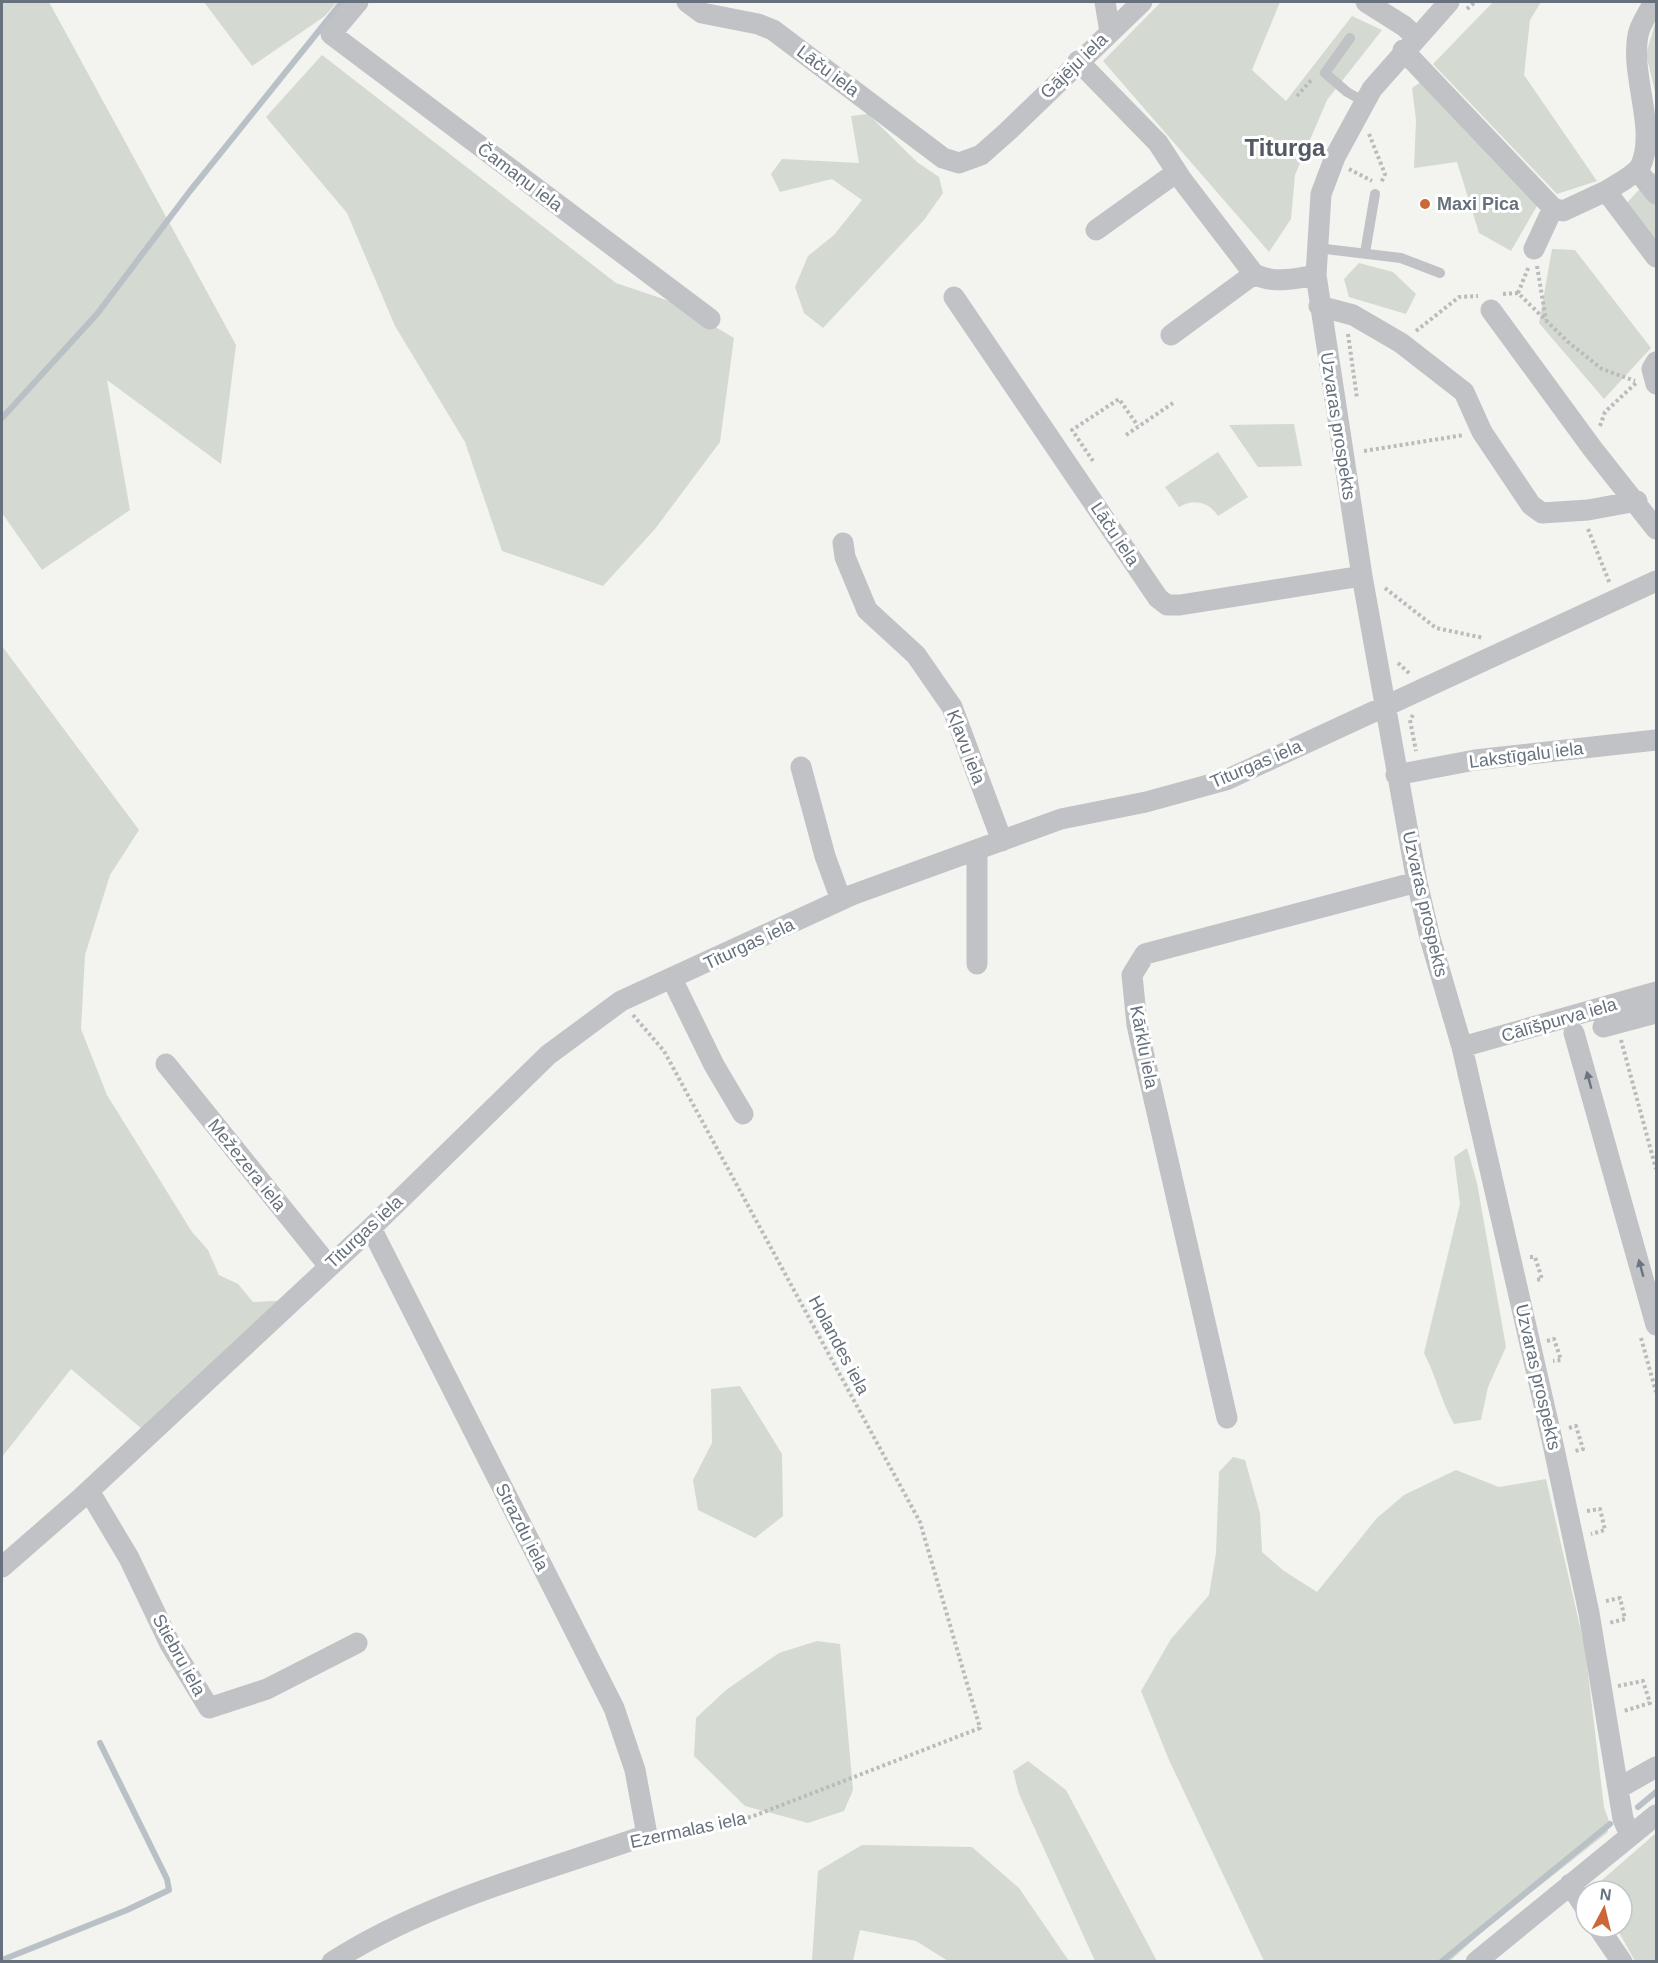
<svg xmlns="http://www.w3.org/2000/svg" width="1658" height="1963" font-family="Helvetica,sans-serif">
<rect width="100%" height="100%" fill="#f3f3f0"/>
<!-- green -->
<path fill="#d4dad1" d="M2,2H49L236,345L221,464L107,380L130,510L42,570L2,513Z
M204,2H337L325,16L252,66Z
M1161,2H1280L1252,70L1286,101L1352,16L1382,30L1327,100L1295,175L1291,219L1269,252L1103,61Z
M1493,2H1541L1530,20L1524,75L1597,181L1557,194L1433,64Z
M1656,20V96L1646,54Z
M322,55L616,283L675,303L734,338L720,442L655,529L603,586L502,551L465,442L395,326L347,213L266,117Z
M1422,81L1537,206L1511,251L1479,233L1457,162L1414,168L1416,120L1412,88Z
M868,114L917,162L939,177L943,193L924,220L823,328L804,313L795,287L808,256L834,235L862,200L832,179L780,192L771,174L782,159L859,163L851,116Z
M1656,171V243L1626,204Z
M1552,249L1575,250L1651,348L1604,399L1539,323Z
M1359,263L1393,272L1416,294L1406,314L1349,297L1344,279Z
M1294,424L1302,466L1258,467L1229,425Z
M1218,452L1248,497L1218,516C1209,502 1194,498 1179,507L1165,487Z
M2,646L139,830L110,875L85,955L81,1029L107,1095L192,1232L208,1250L219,1275L238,1284L253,1302L292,1300L148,1434L71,1369L2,1457Z
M1467,1148L1477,1183L1506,1347L1488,1387L1481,1420L1454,1424C1441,1401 1436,1376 1424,1353L1460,1204L1454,1157Z
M740,1386L782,1454L783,1516L755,1538L698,1510L693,1480L712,1443L711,1389Z
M1233,1457L1245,1460L1260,1513L1262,1552L1284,1571L1317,1592L1377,1518L1404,1495L1456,1470L1499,1487L1546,1479L1585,1648L1604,1807L1610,1824L1607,1827L1608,1832L1485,1929L1450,1961H1264L1169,1760L1141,1691L1171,1639L1209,1595L1216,1553L1219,1472Z
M817,1641L840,1644L853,1790L844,1811L808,1823L745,1806L694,1756L696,1718L726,1690L779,1653Z
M1028,1761L1066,1790L1157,1961H1095L1019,1794L1013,1771Z
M1656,1833V1961H1635L1616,1927H1622V1891H1596L1594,1887Z
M862,1845L972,1847L1019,1888L1069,1961H948L916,1941L860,1930L853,1961H812L818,1871Z"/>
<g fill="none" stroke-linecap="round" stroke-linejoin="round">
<!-- stream -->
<path stroke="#b9c1c6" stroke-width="6" d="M2,418L97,314L190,191L342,2
M1638,1807L1656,1792
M2,1960L127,1910L169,1890L167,1879L100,1743
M1441,1962L1610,1824"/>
<!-- path -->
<path stroke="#b9bbbd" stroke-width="4" stroke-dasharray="3 3" stroke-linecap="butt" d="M1467,9L1475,2
M1297,96L1313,78
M1369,134L1385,174L1381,183
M1349,169L1372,181
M1537,266L1546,320
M1518,293L1529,266
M1503,294L1518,293L1568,342L1602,369L1635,381
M1416,331L1459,297L1478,296
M1348,334L1357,398
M1600,426L1605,412L1637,382
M1126,435L1173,403
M1364,451L1464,435
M1093,461L1072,430L1119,399L1138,426
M1588,529L1610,584
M1385,588L1436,628L1484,638
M1398,663L1410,674
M1413,715L1410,720L1416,751
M633,1015L664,1051L920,1522L980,1728L751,1817L666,1832
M1621,1040L1656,1169
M1530,1257H1535L1542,1279L1535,1280
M1641,1338L1656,1392
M1547,1341L1554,1339L1561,1360L1553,1361
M1569,1428L1576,1426L1583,1449L1575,1451
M1587,1511L1600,1509L1605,1530L1591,1534
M1606,1601L1620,1598L1625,1619L1609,1623
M1618,1686L1643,1681L1650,1703L1624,1711"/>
<!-- lane -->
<path stroke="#c0c2c5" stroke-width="10" d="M1350,38L1325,73L1347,92L1363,101
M1317,248L1401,258L1440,273
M1365,253L1375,194"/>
<!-- street -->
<path stroke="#c0c2c5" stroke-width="21" d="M358,2L331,34L710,319
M687,2L702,13L758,24L773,30L943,158L959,163L981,155L1007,132L1142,2
M1105,2L1110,32
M1366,2L1404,26L1416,37
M1449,2L1372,89L1335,157L1321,194L1316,275L1362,576L1417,882L1430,938L1462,1047L1553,1444L1589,1613L1623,1819L1630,1835
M1654,2C1649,12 1640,24 1638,35C1630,77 1658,130 1640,167C1632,177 1617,184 1606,191L1656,257
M1403,50L1553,208L1563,211L1606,191
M1078,61L1158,143L1182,180L1254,274C1274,284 1294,279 1316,275
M1637,170L1656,194
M1096,230L1177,172
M1534,249L1553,208
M954,297L1158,598L1167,605H1180L1362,576
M1319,306L1353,315L1401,343L1464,392L1482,432L1531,505L1542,513L1588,510L1637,501
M1491,310L1592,448L1656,529
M1171,335L1254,274
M1656,362L1652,369L1656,384
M843,543L845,557L867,610L916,655L952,707L1002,841
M801,767L825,856L841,900
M1396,775L1475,760L1656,740
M977,850V964
M672,979L714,1065L743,1114
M1603,1027L1656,1013
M1574,1033L1656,1325
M1462,1047L1656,992
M166,1064L328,1265
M1227,1418L1137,1025L1132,975L1145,954L1417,882
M89,1491L129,1558L170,1644L209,1708L267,1689L357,1643
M2,1567L80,1499L371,1228L548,1055L621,1001L852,895L1061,819L1146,802L1226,780L1656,581
M1619,1788L1656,1767
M1570,1884L1586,1909
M1598,1927L1622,1962
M332,1962C427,1901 541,1872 647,1835L635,1770L614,1708L371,1228
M1476,1962L1656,1815"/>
</g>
<!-- one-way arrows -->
<defs><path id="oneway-solid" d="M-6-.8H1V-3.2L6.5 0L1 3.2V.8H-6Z" transform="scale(1.5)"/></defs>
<g fill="#6a7581">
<use href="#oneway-solid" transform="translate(1589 1080) rotate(-105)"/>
<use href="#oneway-solid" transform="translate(1641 1268) rotate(-105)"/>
</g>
<!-- markers -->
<circle fill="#cc6837" stroke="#fff" stroke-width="2" cx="1425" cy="204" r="6"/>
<g text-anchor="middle" stroke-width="6" stroke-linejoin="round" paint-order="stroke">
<!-- street labels -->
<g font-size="18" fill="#66717d" stroke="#fff">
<text transform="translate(1074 66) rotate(-44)" y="6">Gājēju iela</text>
<text transform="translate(828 71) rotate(37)" y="6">Lāču iela</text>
<text transform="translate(520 177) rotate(37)" y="6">Čamaņu iela</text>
<text transform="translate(1338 426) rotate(81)" y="6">Uzvaras prospekts</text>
<text transform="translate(1115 534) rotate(56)" y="6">Lāču iela</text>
<text transform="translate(966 747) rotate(69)" y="6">Kļavu iela</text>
<text transform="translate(1526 755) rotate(-7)" y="6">Lakstīgalu iela</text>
<text transform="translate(1256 764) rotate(-23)" y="6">Titurgas iela</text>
<text transform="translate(1425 904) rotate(77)" y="6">Uzvaras prospekts</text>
<text transform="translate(749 944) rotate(-25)" y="6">Titurgas iela</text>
<text transform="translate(1559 1020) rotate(-16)" y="6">Cālīšpurva iela</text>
<text transform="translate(1144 1047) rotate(79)" y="6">Kārklu iela</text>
<text transform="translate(247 1165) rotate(51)" y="6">Mežezera iela</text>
<text transform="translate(364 1232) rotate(-43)" y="6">Titurgas iela</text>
<text transform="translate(839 1345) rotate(62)" y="6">Holandes iela</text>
<text transform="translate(1538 1377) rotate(77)" y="6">Uzvaras prospekts</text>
<text transform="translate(522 1527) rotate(63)" y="6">Strazdu iela</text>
<text transform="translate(179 1655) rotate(61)" y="6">Stiebru iela</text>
<text transform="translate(688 1830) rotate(-12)" y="6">Ezermalas iela</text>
</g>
<!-- poi labels -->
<g font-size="18" font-weight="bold" fill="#66717d" stroke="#fff" text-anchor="start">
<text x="1437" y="210">Maxi Pica</text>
</g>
<!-- district labels -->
<g font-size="24" font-weight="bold" fill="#535a63" stroke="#fff">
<text x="1285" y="156">Titurga</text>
</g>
</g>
<!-- border -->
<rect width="1658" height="1963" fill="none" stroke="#66717d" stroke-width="6"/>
<!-- north arrow -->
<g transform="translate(1604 1909) rotate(7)"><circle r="28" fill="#ffffff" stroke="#c2c6cb" stroke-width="1.5"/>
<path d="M0-4.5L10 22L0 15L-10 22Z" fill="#cc6837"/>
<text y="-9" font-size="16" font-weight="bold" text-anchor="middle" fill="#66717d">N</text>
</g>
</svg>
